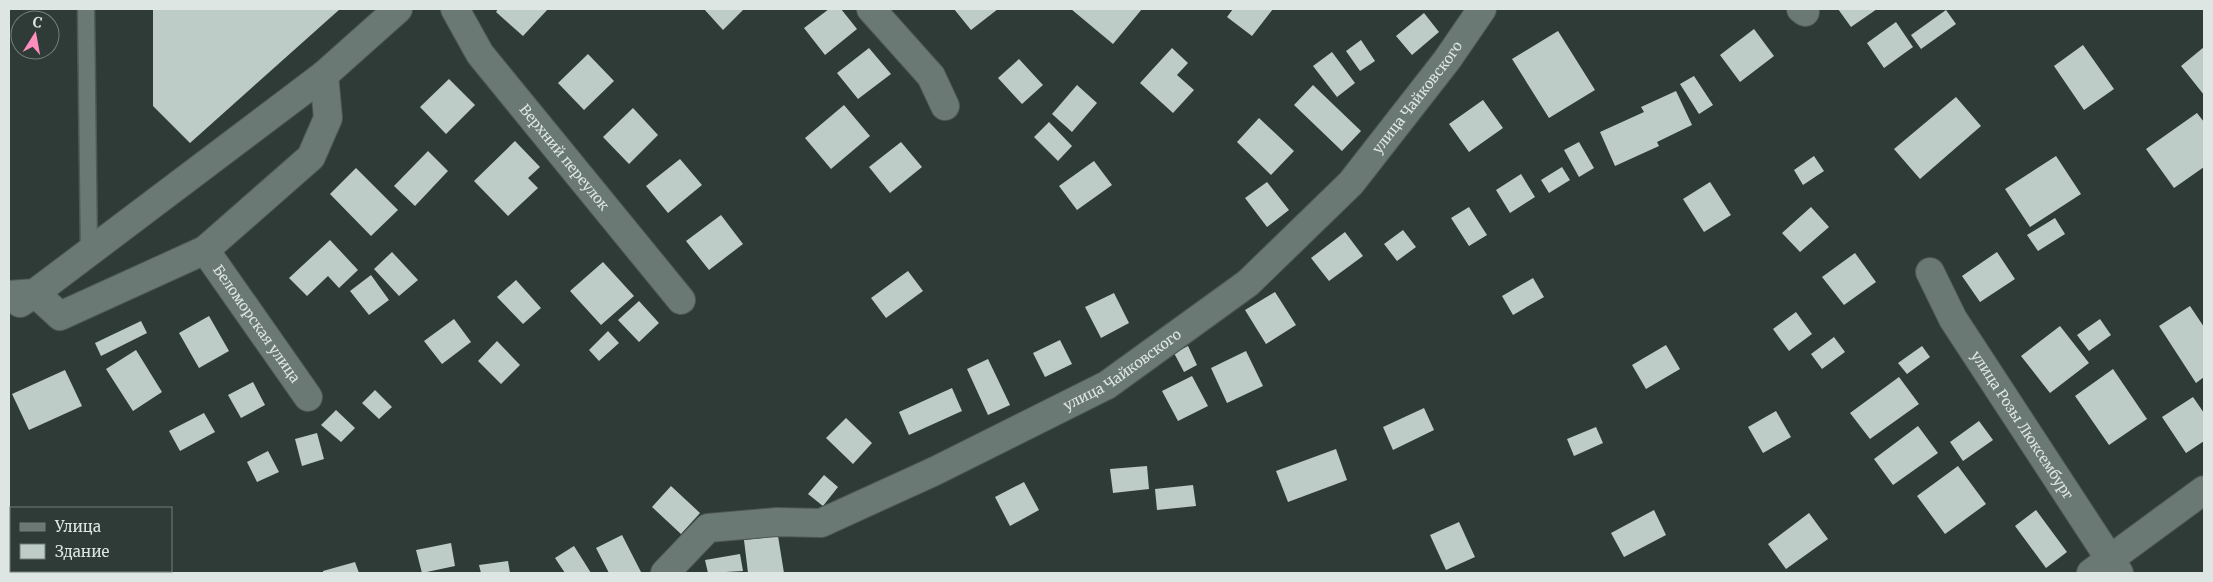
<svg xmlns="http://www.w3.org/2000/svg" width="2213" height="582" font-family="Merriweather,serif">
<rect width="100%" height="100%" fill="#2f3b37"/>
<!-- building -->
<path fill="#beccc7" d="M153,9H340L190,143L153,106Z
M498,9H548L523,36L496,12Z
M704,9H744L723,30Z
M829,9H841L857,29L825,55L804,28Z
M954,9H998L971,30Z
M1071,9H1142L1113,44Z
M1233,9H1273L1252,36L1227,17Z
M1838,9H1877L1851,27Z
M1946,10L1956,24L1921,49L1911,35Z
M1424,13L1439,32L1412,55L1396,36Z
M1896,22L1913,47L1884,68L1867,43Z
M1754,29L1774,56L1740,82L1720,55Z
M1558,31L1595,90L1549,118L1512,59Z
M1361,40L1375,61L1360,71L1346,51Z
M2083,45L2114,89L2084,110L2054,66Z
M2204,47V95L2181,66Z
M869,48L891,74L858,99L837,73Z
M1172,48L1188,63L1177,75L1194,90L1173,113L1140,83Z
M1332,52L1355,83L1337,97L1313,66Z
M588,54L614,81L584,110L558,83Z
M1019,59L1043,85L1022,104L998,78Z
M1694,76L1713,105L1699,114L1680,84Z
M449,79L475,105L446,134L420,107Z
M1077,85L1097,103L1072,132L1052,114Z
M1313,85L1361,131L1342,151L1294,105Z
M1676,91L1692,125L1657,142L1659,146L1615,166L1600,132L1644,112L1641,107Z
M1956,97L1981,126L1920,179L1894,149Z
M1483,100L1503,128L1469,152L1449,124Z
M844,105L870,136L831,169L805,138Z
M633,108L658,135L629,164L603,137Z
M2197,113L2204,122V167L2174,188L2146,149Z
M1259,118L1294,151L1271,175L1237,142Z
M1049,122L1072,146L1058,161L1034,137Z
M515,141L540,167L528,178L538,188L508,216L474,181Z
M901,142L922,167L890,193L869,167Z
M1579,142L1594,168L1579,177L1564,150Z
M428,151L448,171L415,206L394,186Z
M1814,156L1824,171L1803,185L1794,170Z
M2056,156L2081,194L2030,227L2005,189Z
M680,159L702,185L668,213L646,186Z
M1094,161L1112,185L1077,210L1059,186Z
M1562,167L1570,180L1549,193L1541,180Z
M356,168L398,210L371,236L330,194Z
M1521,174L1535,197L1510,213L1496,190Z
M1267,182L1289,210L1267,227L1245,198Z
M1710,182L1731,215L1704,232L1683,199Z
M1469,207L1487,235L1469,246L1451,218Z
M1811,207L1829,227L1800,252L1782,233Z
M721,215L743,244L709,270L686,241Z
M2055,218L2065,234L2038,251L2027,235Z
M1403,230L1416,247L1397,261L1384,244Z
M1345,232L1363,256L1329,281L1311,258Z
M330,240L358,270L339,288L328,276L307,296L289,278Z
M392,252L418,280L399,296L374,269Z
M1997,252L2015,279L1980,302L1962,276Z
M1855,253L1876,282L1844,305L1822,277Z
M603,262L634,296L601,325L570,291Z
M908,271L923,291L886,318L871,298Z
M371,275L389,300L369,315L350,291Z
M1533,278L1544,297L1513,315L1502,296Z
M516,280L541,308L523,324L497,297Z
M1275,292L1296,325L1266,344L1245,310Z
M1114,293L1129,323L1101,338L1085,307Z
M639,301L659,323L639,342L618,320Z
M2190,306L2204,327V377L2196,383L2159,326Z
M1796,312L1812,334L1789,351L1773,329Z
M209,316L229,351L199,368L179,333Z
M454,319L471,342L442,364L424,341Z
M2100,319L2111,335L2089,351L2077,335Z
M141,321L147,333L101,356L95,343Z
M2060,326L2089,363L2050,393L2021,356Z
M608,331L619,343L599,361L589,350Z
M1834,337L1845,352L1822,369L1811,354Z
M1060,340L1072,364L1045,377L1033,353Z
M497,341L520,365L501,384L478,361Z
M1666,345L1680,369L1646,389L1632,365Z
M1188,346L1197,365L1184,372L1174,353Z
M1922,346L1930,357L1907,374L1898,363Z
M136,350L162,392L133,411L106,369Z
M1246,351L1263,386L1227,403L1211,368Z
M988,359L1010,405L988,415L967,369Z
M2113,369L2147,419L2109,445L2075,396Z
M65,370L82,406L29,430L12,394Z
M1192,376L1208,406L1178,421L1162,391Z
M1899,377L1919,404L1870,439L1850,413Z
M253,382L265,405L241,418L228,395Z
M952,388L962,411L909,435L899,412Z
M375,390L392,407L379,419L362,403Z
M2193,397L2204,413V441L2186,453L2162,417Z
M1424,408L1434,430L1393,450L1383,427Z
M336,410L355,428L341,442L321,425Z
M1776,411L1791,437L1763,453L1748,427Z
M204,413L215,432L180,451L169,431Z
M846,418L872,443L853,464L826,438Z
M1979,421L1993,440L1963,461L1950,442Z
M1918,426L1938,453L1893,485L1874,459Z
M1596,427L1603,443L1574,456L1567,439Z
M317,433L324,459L302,466L295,439Z
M1336,449L1347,480L1288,502L1276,471Z
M268,451L279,472L257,482L247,462Z
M1147,466L1149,489L1113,493L1110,469Z
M1958,466L1986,504L1945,534L1917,496Z
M824,475L838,487L823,506L808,494Z
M1024,482L1039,510L1010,526L995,497Z
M1193,485L1196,506L1157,510L1155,489Z
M671,486L700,513L681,534L652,507Z
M1654,510L1666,535L1624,557L1611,533Z
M2036,510L2067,552L2046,568L2015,526Z
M1809,513L1828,539L1786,569L1768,544Z
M1459,522L1475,557L1446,570L1430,535Z
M622,535L641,572L638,573H609L596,548Z
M778,536L784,573H748L744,540Z
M451,543L455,566L422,573L416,550Z
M574,546L591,573H565L555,558Z
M740,554L743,571L708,573L705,560Z
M508,561L510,573H481L479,565Z
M355,562L359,573H323V571Z"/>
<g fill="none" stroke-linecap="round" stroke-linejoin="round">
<!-- lane casing -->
<g stroke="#4f5955" stroke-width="19">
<path id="lane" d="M86,9L89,253"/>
</g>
<!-- street casing -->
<g stroke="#4f5955" stroke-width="30">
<g id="street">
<path id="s1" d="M455,9L480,54L681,300"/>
<path d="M871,9L931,76L945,106"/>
<path d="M1801,9L1805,12"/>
<path id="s2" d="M205,250L308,397"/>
<path id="s3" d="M1930,272L1953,319L2119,573"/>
<path d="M9,295L35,293L324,75L398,9"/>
<path d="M20,303L35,293L60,316L205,250L311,157L328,118L324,75"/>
<path id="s4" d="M665,573L708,528L777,522L821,523L935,471L1107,385L1248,283L1351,183L1447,60L1482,9"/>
</g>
</g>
<!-- secondary casing -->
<g stroke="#4f5955" stroke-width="30">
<path id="secondary" d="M2091,573L2204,490"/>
</g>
<!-- lane -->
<use href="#lane" stroke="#6b7974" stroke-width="16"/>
<!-- street -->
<use href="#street" stroke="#6b7974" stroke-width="28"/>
<!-- secondary -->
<use href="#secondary" stroke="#6b7974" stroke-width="28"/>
</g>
<g text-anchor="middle" stroke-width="5" stroke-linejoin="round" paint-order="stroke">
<!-- street labels -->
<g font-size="14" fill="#dee6e3" stroke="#2f3b37">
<text dy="5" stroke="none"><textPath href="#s4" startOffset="919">улица Чайковского</textPath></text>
<text dy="5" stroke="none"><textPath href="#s1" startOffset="185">Верхний переулок</textPath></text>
<text dy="5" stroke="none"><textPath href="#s2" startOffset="90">Беломорская улица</textPath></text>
<text dy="5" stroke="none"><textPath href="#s4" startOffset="514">улица Чайковского</textPath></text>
<text dy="5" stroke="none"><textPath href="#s3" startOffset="179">улица Розы Люксембург</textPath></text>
</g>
</g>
<!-- border -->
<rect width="2213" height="582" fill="none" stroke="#dee6e3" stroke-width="20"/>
<!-- legend -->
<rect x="10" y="507" width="162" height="65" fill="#2f3b37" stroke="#757f7c"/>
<rect x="20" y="523" width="25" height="8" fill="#6b7974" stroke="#757f7c"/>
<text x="55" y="532" font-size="15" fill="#dee6e3">Улица</text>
<rect x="20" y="544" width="25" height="15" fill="#beccc7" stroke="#757f7c"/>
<text x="55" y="557" font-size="15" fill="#dee6e3">Здание</text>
<!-- north arrow -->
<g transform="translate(35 35) rotate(11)"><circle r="24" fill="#2f3b37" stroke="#757f7c"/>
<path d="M0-4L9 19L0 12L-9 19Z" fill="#fd8ebe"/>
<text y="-8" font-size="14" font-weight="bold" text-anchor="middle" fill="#dee6e3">С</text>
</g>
</svg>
